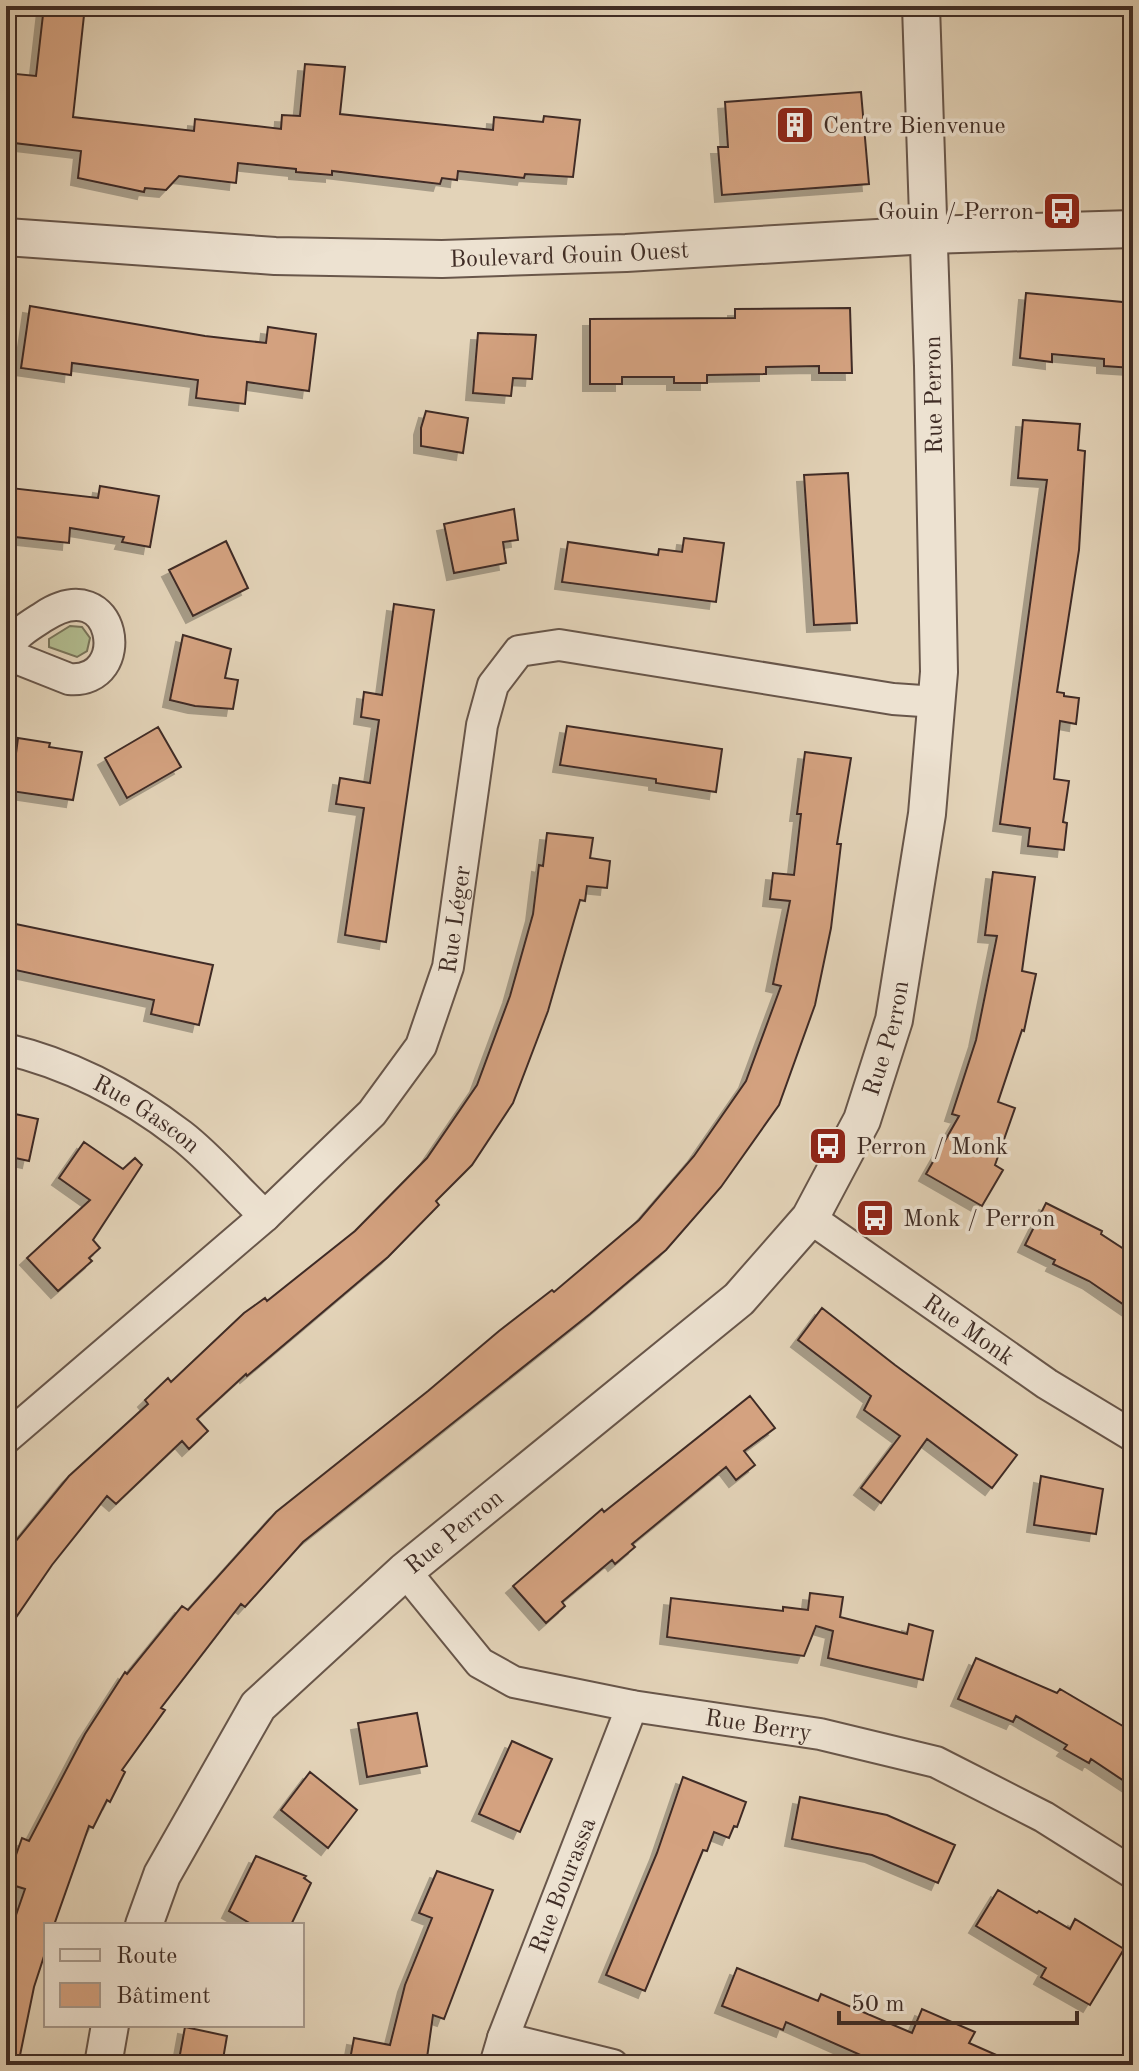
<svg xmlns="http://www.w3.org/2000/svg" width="1139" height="2071" font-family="'Old Standard TT',serif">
<defs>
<filter id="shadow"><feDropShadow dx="-7" dy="7" stdDeviation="0" flood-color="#0004"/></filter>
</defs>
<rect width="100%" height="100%" fill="#e3d3b8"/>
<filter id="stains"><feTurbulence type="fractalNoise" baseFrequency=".0025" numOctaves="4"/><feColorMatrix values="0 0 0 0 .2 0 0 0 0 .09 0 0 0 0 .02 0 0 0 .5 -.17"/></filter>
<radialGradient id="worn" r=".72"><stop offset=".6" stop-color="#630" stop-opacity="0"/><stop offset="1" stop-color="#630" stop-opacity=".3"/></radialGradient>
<!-- green -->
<path fill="#b2bd90" stroke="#78745a" stroke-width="2" d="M70,626L82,627L90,638L87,651L77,657L49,647V639Z"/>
<!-- building -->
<path fill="#d4a280" stroke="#3f2c25" stroke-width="2" filter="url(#shadow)" d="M44,6H85L73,117L194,131L195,119L281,129L282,115L300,116L305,64L345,67L340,114L493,130L494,117L543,122L544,116L580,120L573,177L525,174L524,178L458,171L457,180L442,178L440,184L332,171V175L296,172V169L238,163L236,183L179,176L166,190L145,188L144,192L78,178L81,151L6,142V73L36,76Z
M861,92L869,184L722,195L718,147H728L725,102Z
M1026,293L1133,303V368L1104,366V359L1052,354V362L1020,358Z
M30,306L205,336L266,343L268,327L316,334L309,391L247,382L245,404L196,398L198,380L72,363L71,375L21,368Z
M850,308L852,373H819V366L766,367V374L707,375V383H674V377H622V384H590V319L735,318V309Z
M478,333L536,335L532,379L513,378L511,396L473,393Z
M426,411L468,418L463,453L421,446V428Z
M1023,420L1080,424L1078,450L1085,451L1079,550L1057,692L1064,693V696L1079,698L1076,724L1060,721L1054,779L1069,781L1063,822L1067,823L1064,850L1028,846L1030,828L1000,824L1047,480L1018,478Z
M848,473L857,623L814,625L804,475Z
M100,486L159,496L150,547L122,542L124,537L70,528L69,543L6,536L11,488L98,498Z
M514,509L518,540L503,542L506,563L454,573L444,524Z
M684,538L724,543L716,602L562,582L568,542L658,555L659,549L682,552Z
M226,541L248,588L193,616L169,570Z
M394,604L434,610L386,942L345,935L364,808L336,804L340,778L370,783L379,720L361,717L364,692L382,695Z
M183,635L231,649L225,678L238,680L233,709L195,706L170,700Z
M567,726L722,749L716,792L656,783V779L560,765Z
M158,727L181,767L127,798L105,758Z
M18,738L50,743L49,747L82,752L73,800L11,791Z
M805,752L851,758L837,844H841L831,928L815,1005L779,1105L721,1187L666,1250L590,1314L303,1542L245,1607L241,1604L161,1708L165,1710L122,1770L125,1772L110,1802L107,1800L93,1828L89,1826L54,1925H46V1950L34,1987L18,2065L6,2063V1944L25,1889L6,1883L22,1838L29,1841L85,1734L125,1672L127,1674L182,1606L188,1610L276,1512L428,1391L499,1331L552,1290L554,1292L639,1220L694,1156L746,1081L781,986L773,984L790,901L770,899L773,873L794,875L801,814H797Z
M547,833L593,838L590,858L610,861L607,888L587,886L585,901L580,900L548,1011L513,1103L472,1165L436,1201L439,1205L388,1257L247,1376L246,1374L197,1419L208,1431L189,1449L182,1441L116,1504L107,1496L52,1565L6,1632V1553L69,1476L148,1404L145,1400L168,1378L171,1382L244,1313L265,1298L267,1301L355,1231L427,1158L477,1085L510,996L533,914L539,865L543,866Z
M993,872L1035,877L1022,971L1036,974L1024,1031L1022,1030L998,1102L1015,1108L995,1165L1003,1170L982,1206L926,1174L959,1116L952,1114L976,1040L997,936L985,935Z
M6,922L213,965L199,1025L151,1014L154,1000L6,968Z
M6,1112L38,1119L29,1161L6,1156Z
M84,1142L123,1169L135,1158L142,1165L93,1240L100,1248L89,1258L92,1261L58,1291L27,1258L90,1200L59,1178Z
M1046,1203L1102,1231L1101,1234L1133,1255V1311L1089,1281L1053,1264L1055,1260L1025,1245Z
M822,1308L895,1365L1017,1455L992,1488L927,1439L881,1503L861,1488L900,1436L864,1410L871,1396L798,1340Z
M750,1396L775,1428L744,1451L755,1465L736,1480L726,1467L632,1544L635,1547L615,1564L612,1560L562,1602L565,1606L546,1623L513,1586L602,1509L604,1512Z
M1041,1476L1103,1489L1096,1534L1034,1525Z
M810,1593L843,1597L840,1617L907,1634L909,1624L933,1631L923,1680L828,1658L833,1631L816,1626L804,1656L667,1637L671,1598L783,1611V1607L808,1610Z
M976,1658L1057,1693L1060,1689L1133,1732V1787L1091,1759L1089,1763L1064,1749L1067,1745L1016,1716L1013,1722L958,1699Z
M417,1713L427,1766L367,1777L358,1723Z
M512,1741L552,1759L520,1832L479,1814Z
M310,1772L357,1810L328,1848L281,1810Z
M683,1777L746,1802L737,1827L734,1826L729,1838L714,1832L707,1851L703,1850L645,1991L606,1975L657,1853Z
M800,1797L887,1815L955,1845L938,1883L872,1855L792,1839Z
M256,1856L306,1876L304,1878L311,1883L291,1925H253L229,1911Z
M437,1871L493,1890L444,2019L433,2015L426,2065H349L354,2038L390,2045L405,1985L432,1918L419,1913Z
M998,1890L1037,1913L1039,1911L1070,1929L1075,1919L1124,1949L1090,2005L1041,1977L1046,1968L976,1926Z
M737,1968L818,2001L821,1994L912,2033L922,2009L975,2032L969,2043L1019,2065H883L786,2022L783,2030L722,2006Z
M185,2027L227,2036L222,2065H178Z"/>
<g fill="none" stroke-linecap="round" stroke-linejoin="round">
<!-- minor casing -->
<g stroke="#68564a" stroke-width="34">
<g id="minor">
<path d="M6,649C15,634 29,626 43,617C117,568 134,685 69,679L6,654"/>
<path id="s1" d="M6,1049C70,1064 129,1095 181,1135C211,1158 237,1190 265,1216"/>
<path id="s2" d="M810,1218L1047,1384L1133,1436"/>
<path id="s3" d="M6,1438L265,1216L372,1113L421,1046L448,967L482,725L493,685L519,651L559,645L893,699L937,702"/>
<path id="s4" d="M405,1571L480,1663L514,1682L632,1706L820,1734L936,1762L1044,1817L1133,1873"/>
<path d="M503,2038L613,2065"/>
<path id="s5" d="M495,2065L503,2038L632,1706"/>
</g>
</g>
<!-- tertiary casing -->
<g stroke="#68564a" stroke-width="40">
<g id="tertiary">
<path id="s6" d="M6,237L275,256L442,259L626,253L928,235L1133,229"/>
<path id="s7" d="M144,1925L162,1875L258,1706L405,1571L739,1299L810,1218L862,1120L894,1020L927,814L939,672L933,366L921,6"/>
<path d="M103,2065L110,2025"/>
</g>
</g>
<!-- minor -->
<use href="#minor" stroke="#ede2d1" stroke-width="30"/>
<!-- tertiary -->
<use href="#tertiary" stroke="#ede2d1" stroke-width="36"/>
</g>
<!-- icons -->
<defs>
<g id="building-square" transform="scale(2)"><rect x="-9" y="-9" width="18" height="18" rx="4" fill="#8f2418" stroke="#ede2d1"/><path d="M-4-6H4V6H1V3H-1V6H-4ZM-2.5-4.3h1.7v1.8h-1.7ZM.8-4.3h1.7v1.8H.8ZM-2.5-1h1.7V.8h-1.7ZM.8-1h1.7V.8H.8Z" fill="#fff"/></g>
<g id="bus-square" transform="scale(2)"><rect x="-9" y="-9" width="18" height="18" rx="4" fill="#8f2418" stroke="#ede2d1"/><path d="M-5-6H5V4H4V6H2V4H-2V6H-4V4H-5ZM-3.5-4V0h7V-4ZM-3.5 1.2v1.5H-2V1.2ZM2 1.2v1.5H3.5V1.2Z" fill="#fff"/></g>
</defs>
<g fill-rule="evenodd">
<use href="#building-square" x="795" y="125"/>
<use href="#bus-square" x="1062" y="211"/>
<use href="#bus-square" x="828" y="1146"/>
<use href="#bus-square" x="875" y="1218"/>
</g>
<g text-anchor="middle" stroke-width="7" stroke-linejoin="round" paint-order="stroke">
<!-- poi labels -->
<g font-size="24" fill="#3f2c25" stroke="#ede2d1" text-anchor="start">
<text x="823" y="133">Centre Bienvenue</text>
<text x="1034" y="219" text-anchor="end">Gouin / Perron</text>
<text x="856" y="1154">Perron / Monk</text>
<text x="903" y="1226">Monk / Perron</text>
</g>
<!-- street labels -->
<g font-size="24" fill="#3f2c25" stroke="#ede2d1">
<text dy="8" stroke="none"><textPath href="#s6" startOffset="564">Boulevard Gouin Ouest</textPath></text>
<text transform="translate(933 395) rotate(-91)" y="8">Rue Perron</text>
<text dy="8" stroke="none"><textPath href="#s3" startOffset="704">Rue Léger</textPath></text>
<text dy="8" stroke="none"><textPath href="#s7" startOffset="1182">Rue Perron</textPath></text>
<text dy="8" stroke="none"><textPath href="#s1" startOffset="156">Rue Gascon</textPath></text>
<text dy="8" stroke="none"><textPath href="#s2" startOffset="194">Rue Monk</textPath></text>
<text dy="8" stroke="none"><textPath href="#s7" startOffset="510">Rue Perron</textPath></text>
<text dy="8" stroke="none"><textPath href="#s4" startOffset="406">Rue Berry</textPath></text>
<text dy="8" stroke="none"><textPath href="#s5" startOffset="192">Rue Bourassa</textPath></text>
</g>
</g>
<!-- margin -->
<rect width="1139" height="2071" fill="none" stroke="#e3d3b8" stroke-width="32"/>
<rect x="8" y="8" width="1123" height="2055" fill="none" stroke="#3f2c25" stroke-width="4"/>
<rect x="16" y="16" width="1107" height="2039" fill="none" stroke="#3f2c25" stroke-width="2"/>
<!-- legend -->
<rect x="44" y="1923" width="260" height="104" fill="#ede2d1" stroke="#a7998c" stroke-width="2"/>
<rect x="60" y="1949" width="40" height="12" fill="#ede2d1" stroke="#a7998c" stroke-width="2"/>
<text x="116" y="1963" font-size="24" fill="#3f2c25">Route</text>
<rect x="60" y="1983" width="40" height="24" fill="#d4a280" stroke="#a7998c" stroke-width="2"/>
<text x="116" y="2003" font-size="24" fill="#3f2c25">Bâtiment</text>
<!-- scale -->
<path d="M839 2011v12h238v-12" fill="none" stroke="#3f2c25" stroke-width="4"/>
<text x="851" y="2011" font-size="24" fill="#3f2c25" stroke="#ede2d1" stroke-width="6" paint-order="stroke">50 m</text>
<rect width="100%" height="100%" filter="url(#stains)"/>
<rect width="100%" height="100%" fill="url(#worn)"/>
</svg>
